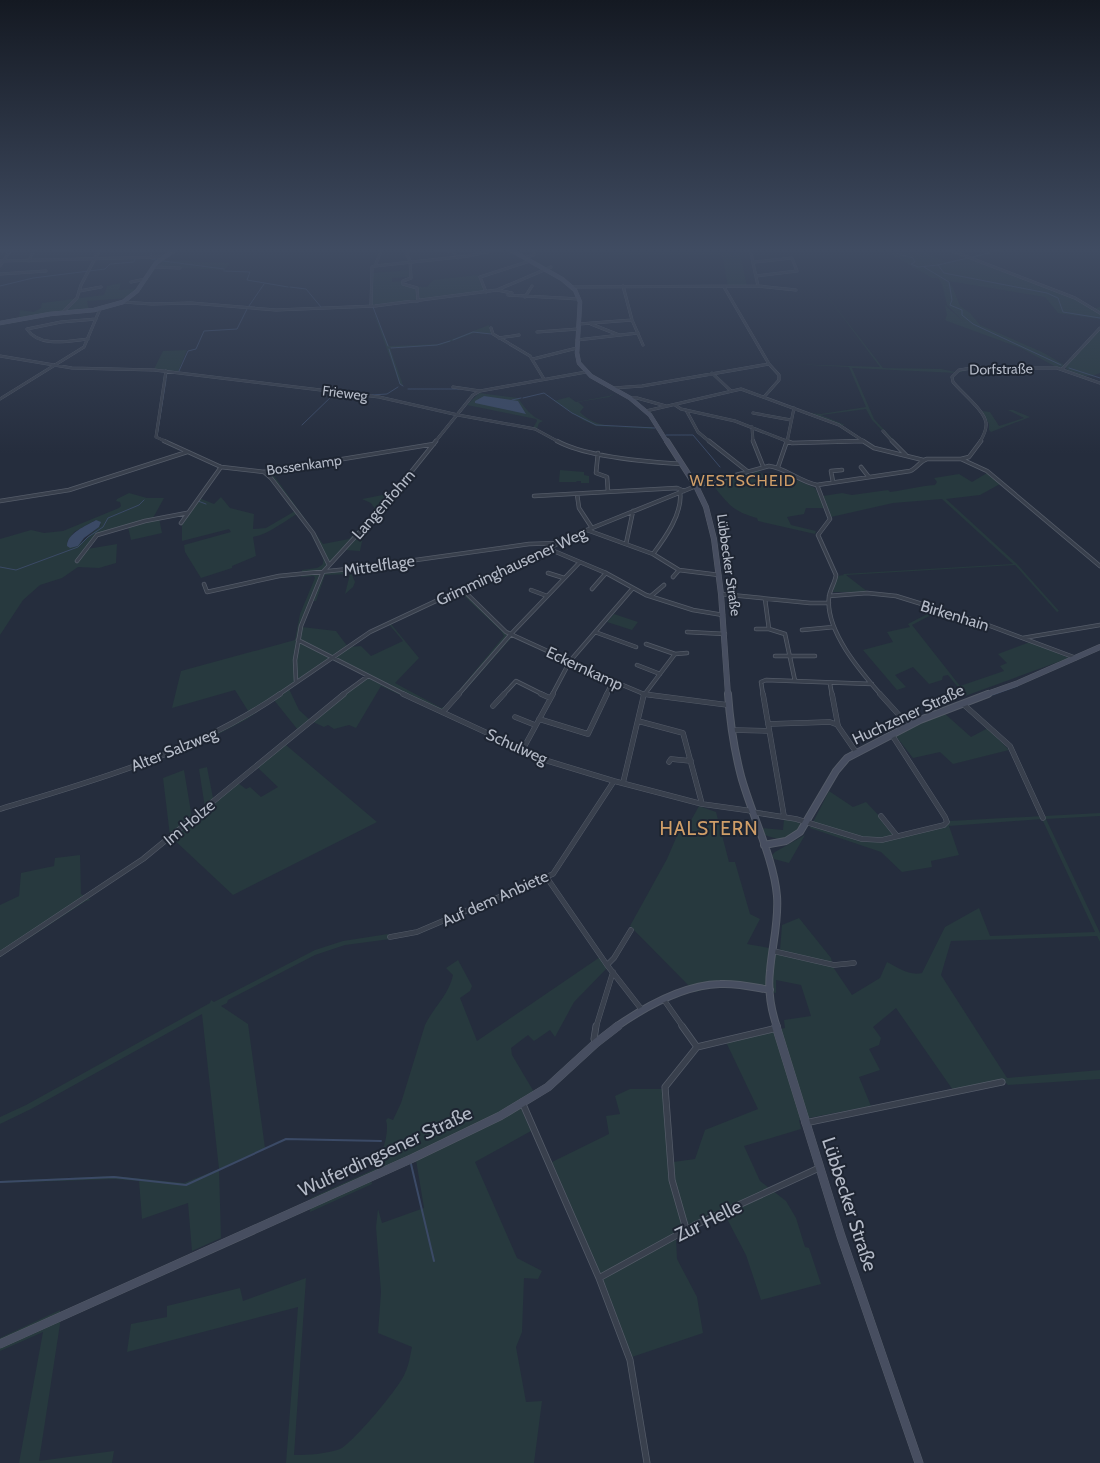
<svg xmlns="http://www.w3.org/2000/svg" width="1100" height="1463" font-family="Cabin,sans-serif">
<rect width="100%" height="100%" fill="#252d3d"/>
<!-- green -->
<path fill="#27393e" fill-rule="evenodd" d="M573,249H739L747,286H728L722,254H616Z
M876,249H927L923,251L946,262L968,258L945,249H950L972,257L1007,249L975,258L1079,300L1093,309L1100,307V319L1058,313L1045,297L948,281L953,288L960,306L970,313L980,325L1042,352L1066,366L1100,330V373C1089,378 1073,377 1065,367H1056L1021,348L947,321L945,320L947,315L945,305L964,322L947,305L942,284L938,278H932L887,252Z
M162,260L229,263L225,270L156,267Z
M410,270V277L392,278V282L403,281V286L427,287L433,280L478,275L485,291L372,305L373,273Z
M121,283L119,290L138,289L128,298L87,301L89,310L19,319L20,310L34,312L41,308L42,303L104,295L107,286Z
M824,292L883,368L941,369L955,372L964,368L985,366H1012L1016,368L972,369L957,373L852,368L874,419L904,451H902L872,420L866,409L821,415L845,425H842L809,413L821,414L866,407L849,367L790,364L880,367Z
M373,311L389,346L440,344L489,325L491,334L474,333L441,345L390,348L403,385H400Z
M187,350L178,372L154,369L163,351Z
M479,393L518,398C525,408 531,417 543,421L539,423L537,429L533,428L537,421L536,419L467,405Z
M615,393L609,397L578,402L584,407L580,412C597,431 628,426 652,427L653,429L596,426L583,420L554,401L569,397L576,402L609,396Z
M1008,410H1013L1030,417L991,432L989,430V424L982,411L990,412L999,426L1024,418Z
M560,470L584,472V475L589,476V483H581V481H577L576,482H559Z
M758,470L766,478L790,477L815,488L825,508H806L804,514L787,517L791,525L816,531L815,534L758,521L757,518C731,511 728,503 711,483Z
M270,473H272L323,544L349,539L373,514L375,509L371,503L362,499L393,493L387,502L391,503L364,532L360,551L345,550L326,570H350L355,582L353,587L345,594L350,574L325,575L316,601H313L302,627L336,631L348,647L361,646L371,656L403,641L387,622L460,589L513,636L443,715L381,686L356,728L349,725L334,729L328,725L324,727L313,722L286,745L377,822L233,895L170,836L163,778L184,770L192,818L205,808L199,769L207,767L213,798L298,730L274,700L247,719L211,738V735L250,714L235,690L172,708L181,671L295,640L300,614L315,578L314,576L301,577L302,570L317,568L322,565C329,554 305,523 297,514C283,522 269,534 253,537L256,556L232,566V568L201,578L185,552L184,545L231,532L229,529L182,541V523L199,498L214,504L221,497L230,508L254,514L253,529L266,528L295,511L289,499ZM460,592L501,631L504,636L446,706L441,708L395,683L419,658L391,624ZM330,659L366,676L310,720L299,710L289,689ZM257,767L278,787L261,797L250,787L246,789L238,783Z
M987,473L1000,484L980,495L946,499L1017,564L1059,611L1057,612L1015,565L846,575L868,592H833L837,576L844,575L843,574L1013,564L942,499L893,503L831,517L823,496L842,493L852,495L888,490L890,492C905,490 919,486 935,485L937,482L934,478L959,474L972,482Z
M129,493L147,498H164L153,518L97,536L87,549L117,544L116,563L99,568L78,567L62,578L40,585L23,600L0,635V539L31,530L44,533L63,531L119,508L121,506L120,502L116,501L117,499ZM96,520L101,525L81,543L67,542L74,532Z
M159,518L162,533L131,540L128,527Z
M933,611L937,612L912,625L960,686L1004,671L1000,666L1007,663L998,654L1030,642L1069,658L965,696L948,675L943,676L942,680L929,684L913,667L895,675L906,687L897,690L863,650L893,642L887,632L910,627L908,624Z
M614,614L638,622L632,630L607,622Z
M944,713L971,737L988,728L1009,750L953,764L940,752L913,758L895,735Z
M829,791L853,807L866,802L887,824L895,836L941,825L945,820L943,810L950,821L1100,813V816L1046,819L1100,933V942L1097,936L951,941L941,975L1007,1078L1100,1070V1079L1008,1085L1006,1083L955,1093L896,1008L873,1027L881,1038L879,1045L869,1049L880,1070L859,1077L871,1106L799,1120L801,1129L744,1146L760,1181L786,1201L796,1218L805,1247L809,1248L821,1284L761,1300L746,1255L724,1213L676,1239L677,1259L697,1297L703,1333L632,1357L606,1287L552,1162L609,1134L606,1116L620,1114L615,1096L630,1089H668L667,1100L673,1162L695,1159L705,1130L758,1109L726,1042L785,1028L784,1020L811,1016L801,985L776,980V993L718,986L695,992L630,926L667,859L679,831L684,833L699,806L716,812L729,862H735L750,914L760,919L747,944L780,950L782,925L799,918L831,958L833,967L852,995L880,978L887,962C899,968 909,976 922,973L945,927L979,908L990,936L1095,932L1042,819L949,826L959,855L931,861L932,867L902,872L881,852L810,828Z
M784,819L798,821L801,826C792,840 779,841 765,835L762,828L783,830Z
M805,835L789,863L774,859L772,855L775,852Z
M80,855L81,894L91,900L86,901L0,957V905L19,896L21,873L54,866L55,858Z
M388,934L390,939L345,945L315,955L228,1000L227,1003L221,1006L248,1024L265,1148L219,1169L221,1238L192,1251L188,1203L142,1219L139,1181L115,1179L0,1183V1181L114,1176L184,1183L219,1169L202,1014L31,1109L0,1124V1117L26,1105L210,1003L211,1000L214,1002L315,950L343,941Z
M603,955L610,965L574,1002L555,1037L550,1030L534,1041L528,1035L511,1048L512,1055L537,1097L520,1106L531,1131L475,1162L517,1258L542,1271L538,1279L524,1278L522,1332L516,1347L526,1402L542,1401L534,1463H286L298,1307L127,1352L131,1324L167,1317V1306L240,1288L243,1301L306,1278L294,1455C308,1455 326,1454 340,1449C351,1445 401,1386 405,1373C409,1365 410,1356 412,1347L378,1333L381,1292L376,1227L378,1209L382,1223L424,1208L416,1160L371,1180L372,1184L310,1212L311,1198L377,1168C381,1154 390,1134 386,1120L388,1118L393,1120L401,1103L425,1025C433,1008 449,995 453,975L446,968L458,960L472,986L470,991L460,998L477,1041Z
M60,1310V1324L39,1461L114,1451L112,1463H19L43,1332L0,1351V1338Z"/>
<!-- water -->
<path fill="#3b4a66" d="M484,396L518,401L526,414L475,403V401Z
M96,520L101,522L99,527L84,538L78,546L70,548L67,546C67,533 86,526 96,520Z"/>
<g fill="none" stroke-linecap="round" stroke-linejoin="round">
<!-- stream-far1 -->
<path stroke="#3b4a66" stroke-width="1" d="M152,249L151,259L157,260
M633,249H641
M690,249H700
M897,249L898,254L913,258L915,262L911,264L918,267L938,265L944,273L1047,293L1058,298L1063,312L1100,318
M973,257L1003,249
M163,261L224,269
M938,265L968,258
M924,267L949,282L952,300L950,305L962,310V315L973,324L1061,365
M224,271L250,272L247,280L288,287
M0,286L33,278L105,269L110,264L134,262L135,259
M290,287L306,289L321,307
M249,306L264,284
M373,307L388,346
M453,340L473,332L491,334
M391,348L437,345L450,341
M389,349L400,384L403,386
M1069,368L1100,378
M179,371L188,351L196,349L204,331L237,329L247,309
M166,378L167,373
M408,389H459
M372,395L387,394L398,387
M523,398L544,393L572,413L596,425L655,428
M512,400L521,398
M302,425L334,394
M666,435H693L720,467
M157,436L166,380
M198,501L206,504
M0,567L16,570L78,547L88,537L103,527L108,518L139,505L144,500
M990,696L1018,686"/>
<!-- stream -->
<path stroke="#3b4a66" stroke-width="2" d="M411,1164L434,1261
M0,1182L114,1177L186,1185L286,1139L381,1141"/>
<!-- street-far3 casing -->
<g stroke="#545b68" stroke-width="3">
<path id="street-far3" d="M409,249L407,255L410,261L411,278L403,281V284L417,288L418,301
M435,249L454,252L458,258
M750,249L758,286
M947,249L1075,298L1100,313
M55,250L72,249
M0,251H10
M524,258L534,255L533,249
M0,261L163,257
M29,261L34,249
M754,262L792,258L797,271L756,276
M0,266L11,249
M375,266L468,256L501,249
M153,267L180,268
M0,274L46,271
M131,282L146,279
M623,286L632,320L643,345
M572,287L758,286L796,290
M724,287L769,364L779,375V380L764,397
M497,290L512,293
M79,291L101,287
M486,292L480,277L530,261
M510,293L508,295L579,299
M525,297L532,286
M123,302L152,304L191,303L276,310L375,306L497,290L551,267
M371,306L372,267L375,266L382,249
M62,313L77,298L81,285L100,249
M579,324L632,320
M591,324L619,335
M491,328L493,334L530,356L544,379
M537,332L578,329
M499,338L519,335
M88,339C69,341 39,348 27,329L61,322L96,319
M577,340L638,333
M0,356L72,368L154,370L379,397L458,415L535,429L559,442
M533,359L577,348
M1062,369L1100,328
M166,371L156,437L167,442
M712,373L730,390
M453,387L480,391L586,372
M613,388L642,386L769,364
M630,398H637L666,406
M0,399L84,347L100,309
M675,405L681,409L735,421L789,442
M686,410L698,432L710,442
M646,411L741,389L839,425L865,442
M753,413L791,420
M752,427L753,442
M883,431L893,442
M435,442L473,395L480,391
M787,442L794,408
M830,442L863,441
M980,442C983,436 987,430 986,423C985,411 961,392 953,382L952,377L959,370L972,368H1057L1100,383"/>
</g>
<!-- street-far2 casing -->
<g stroke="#545b68" stroke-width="4.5">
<path id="street-far2" d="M164,441L221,467L264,472L434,444
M557,441C586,457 648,462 682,464
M709,441L747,471
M753,441L763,466
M786,441L792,443L863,441
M863,441L874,448L923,460
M892,441L906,455
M598,453L596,473L607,477L608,492
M961,459L987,471L1100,566
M778,467L787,441
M861,467L868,476
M264,472L271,478L313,533L329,565
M833,482L831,471L842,470
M817,485L830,519L818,535L836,575C835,583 830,589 829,597C825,631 861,672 881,695
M577,494L579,508L592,528
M534,496L677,488L684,491
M0,501L69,490L187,452
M181,523L221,467
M587,530L653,554L679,570L719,575
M626,544L633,511
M549,549L606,573L646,595L693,610L723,615
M653,554C665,538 683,513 680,492
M77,561L97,535L145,521L187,513
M548,573L564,578
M673,577L679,570
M204,584L207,592L279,576L359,568L529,544L561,543
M462,589L506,632L613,681L644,694L651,695
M592,589L606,573
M531,590L547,596
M721,594L810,603H829
M651,596L664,585
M829,596L867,593L896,596L977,621L1076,658
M765,599L769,629L785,634L795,681
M756,629H769
M802,630L834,627
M595,632L636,647
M687,632L725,634
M1023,638L1100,625
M298,640L406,695
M646,644L675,654
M775,656H815
M637,665L660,674
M296,682L295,660L301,626L323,572L387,502L436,441
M830,684L832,695
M278,695L370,632L587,530L696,486L769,466C786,468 798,481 817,485L910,471C917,468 920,461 927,459H961L969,457L981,441
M342,695L368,676
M458,695L511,634L579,563
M503,695L516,681L544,695
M552,695L570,661L633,588
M606,695L613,681
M644,695L675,654L687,653
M763,695L761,682L766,680L872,684"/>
</g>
<!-- street-far1 casing -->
<g stroke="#545b68" stroke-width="5.5">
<path id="street-far1" d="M403,694L548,761L614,781L702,804L752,811
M541,694L550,698
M643,694L728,705
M763,694L784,816
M832,694L838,726L856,752
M880,694L908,725
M963,704L1010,746L1043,818
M493,706L504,694
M443,712L459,694
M515,717L535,725
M539,719L588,734L607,694
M638,721L683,733L702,804
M768,724L830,722L838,725
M732,730L769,731
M523,749L553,694
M669,762L671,759L691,761
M623,783L644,694
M0,809C97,780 196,752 280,694
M752,812L796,819L862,839L882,840L944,825L947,822L945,817L892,735
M881,816L897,836
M547,878L607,965L642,1010
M390,937L417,932L553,874L614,781
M773,951L834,965L854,963
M0,954L143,859L344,694
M607,965L614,958L631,930
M664,1000L683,1027
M596,1027L613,972"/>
</g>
<!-- street casing -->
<g stroke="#545b68" stroke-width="7">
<path id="street" d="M596,1026L594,1039L596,1043
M682,1026L697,1047
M522,1102L599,1278L630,1360L647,1463
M805,1123L1002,1082
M686,1229L672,1180L665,1087L697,1047L777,1028
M599,1278L695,1225L819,1168"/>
</g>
<!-- secondary-far3 casing -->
<g stroke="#545b68" stroke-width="4.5">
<path id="secondary-far3" d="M509,249L562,279L575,290L580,302L577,353L579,363L591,376L630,398L650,415L667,442
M0,323L50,314L94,310L123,302L137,291L156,263L176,249"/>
</g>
<!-- secondary-far2 casing -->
<g stroke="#545b68" stroke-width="6">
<path id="secondary-far2" d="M667,441L696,486L706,507L714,539L721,594L728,695
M984,695L1018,683L1100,647"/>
</g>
<!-- secondary-far1 casing -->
<g stroke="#545b68" stroke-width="8">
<path id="secondary-far1" d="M728,694C730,722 734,749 741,776C751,813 774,859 777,896C779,921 772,946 770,971C768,989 771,1010 777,1027
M764,845L786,841L800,832L836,771L847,758L920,720L988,694
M616,1027C646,1006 683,985 720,984C737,983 753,987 770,990"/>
</g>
<!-- secondary casing -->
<g stroke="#545b68" stroke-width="9">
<path id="secondary" d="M776,1026L841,1236L919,1463
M0,1344L413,1158L500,1116L548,1087L596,1043L618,1026"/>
</g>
<!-- street-far3 -->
<use href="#street-far3" stroke="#39404d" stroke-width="2.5"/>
<!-- street-far2 -->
<use href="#street-far2" stroke="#39404d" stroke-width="3"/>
<!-- street-far1 -->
<use href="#street-far1" stroke="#39404d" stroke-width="4.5"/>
<!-- street -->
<use href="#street" stroke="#39404d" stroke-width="5.5"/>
<!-- secondary-far3 -->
<use href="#secondary-far3" stroke="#474e60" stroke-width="4"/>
<!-- secondary-far2 -->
<use href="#secondary-far2" stroke="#474e60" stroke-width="5"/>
<!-- secondary-far1 -->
<use href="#secondary-far1" stroke="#474e60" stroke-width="6"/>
<!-- secondary -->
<use href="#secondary" stroke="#474e60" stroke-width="8"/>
</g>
<!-- sky -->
<linearGradient id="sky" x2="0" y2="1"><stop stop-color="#141922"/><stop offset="0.55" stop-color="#404c62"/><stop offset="1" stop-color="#404c62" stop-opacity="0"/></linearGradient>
<rect width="1100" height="454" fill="url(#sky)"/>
<g text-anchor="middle" stroke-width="4" stroke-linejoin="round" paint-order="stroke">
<!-- far-street labels -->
<g font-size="14" fill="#b5bbc8" stroke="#1e2532">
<text transform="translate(1001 369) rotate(-1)" y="5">Dorfstraße</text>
<text transform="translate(345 393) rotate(7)" y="5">Frieweg</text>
<text transform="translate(304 465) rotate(-8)" y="5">Bossenkamp</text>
<text transform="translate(729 565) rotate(82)" y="5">Lübbecker Straße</text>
</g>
<!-- far-quarter labels -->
<g font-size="16" letter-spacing="1" fill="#d09e68" stroke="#1e2532">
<text x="743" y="486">WESTSCHEID</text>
</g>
<!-- street labels -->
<g font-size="16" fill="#b5bbc8" stroke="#1e2532">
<text transform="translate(383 504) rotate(-49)" y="6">Langenfohrn</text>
<text transform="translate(379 565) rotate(-8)" y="6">Mittelflage</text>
<text transform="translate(511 566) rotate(-25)" y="6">Grimminghausener Weg</text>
<text transform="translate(955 615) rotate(17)" y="6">Birkenhain</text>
<text transform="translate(585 668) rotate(25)" y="6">Eckernkamp</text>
<text transform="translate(908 714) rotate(-25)" y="6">Huchzener Straße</text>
<text transform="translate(517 746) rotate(24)" y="6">Schulweg</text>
<text transform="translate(174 749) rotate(-22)" y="6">Alter Salzweg</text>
<text transform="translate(189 822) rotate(-40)" y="6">Im Holze</text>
<text transform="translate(495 898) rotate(-24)" y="6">Auf dem Anbiete</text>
</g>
<!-- quarter labels -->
<g font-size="19" letter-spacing="1" fill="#d09e68" stroke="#1e2532">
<text x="709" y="835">HALSTERN</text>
</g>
<!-- near-street labels -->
<g font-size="19" fill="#b5bbc8" stroke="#1e2532">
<text transform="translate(385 1151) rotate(-25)" y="7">Wulferdingsener Straße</text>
<text transform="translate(850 1204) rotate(72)" y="7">Lübbecker Straße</text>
<text transform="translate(708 1220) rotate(-26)" y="7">Zur Helle</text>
</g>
</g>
</svg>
